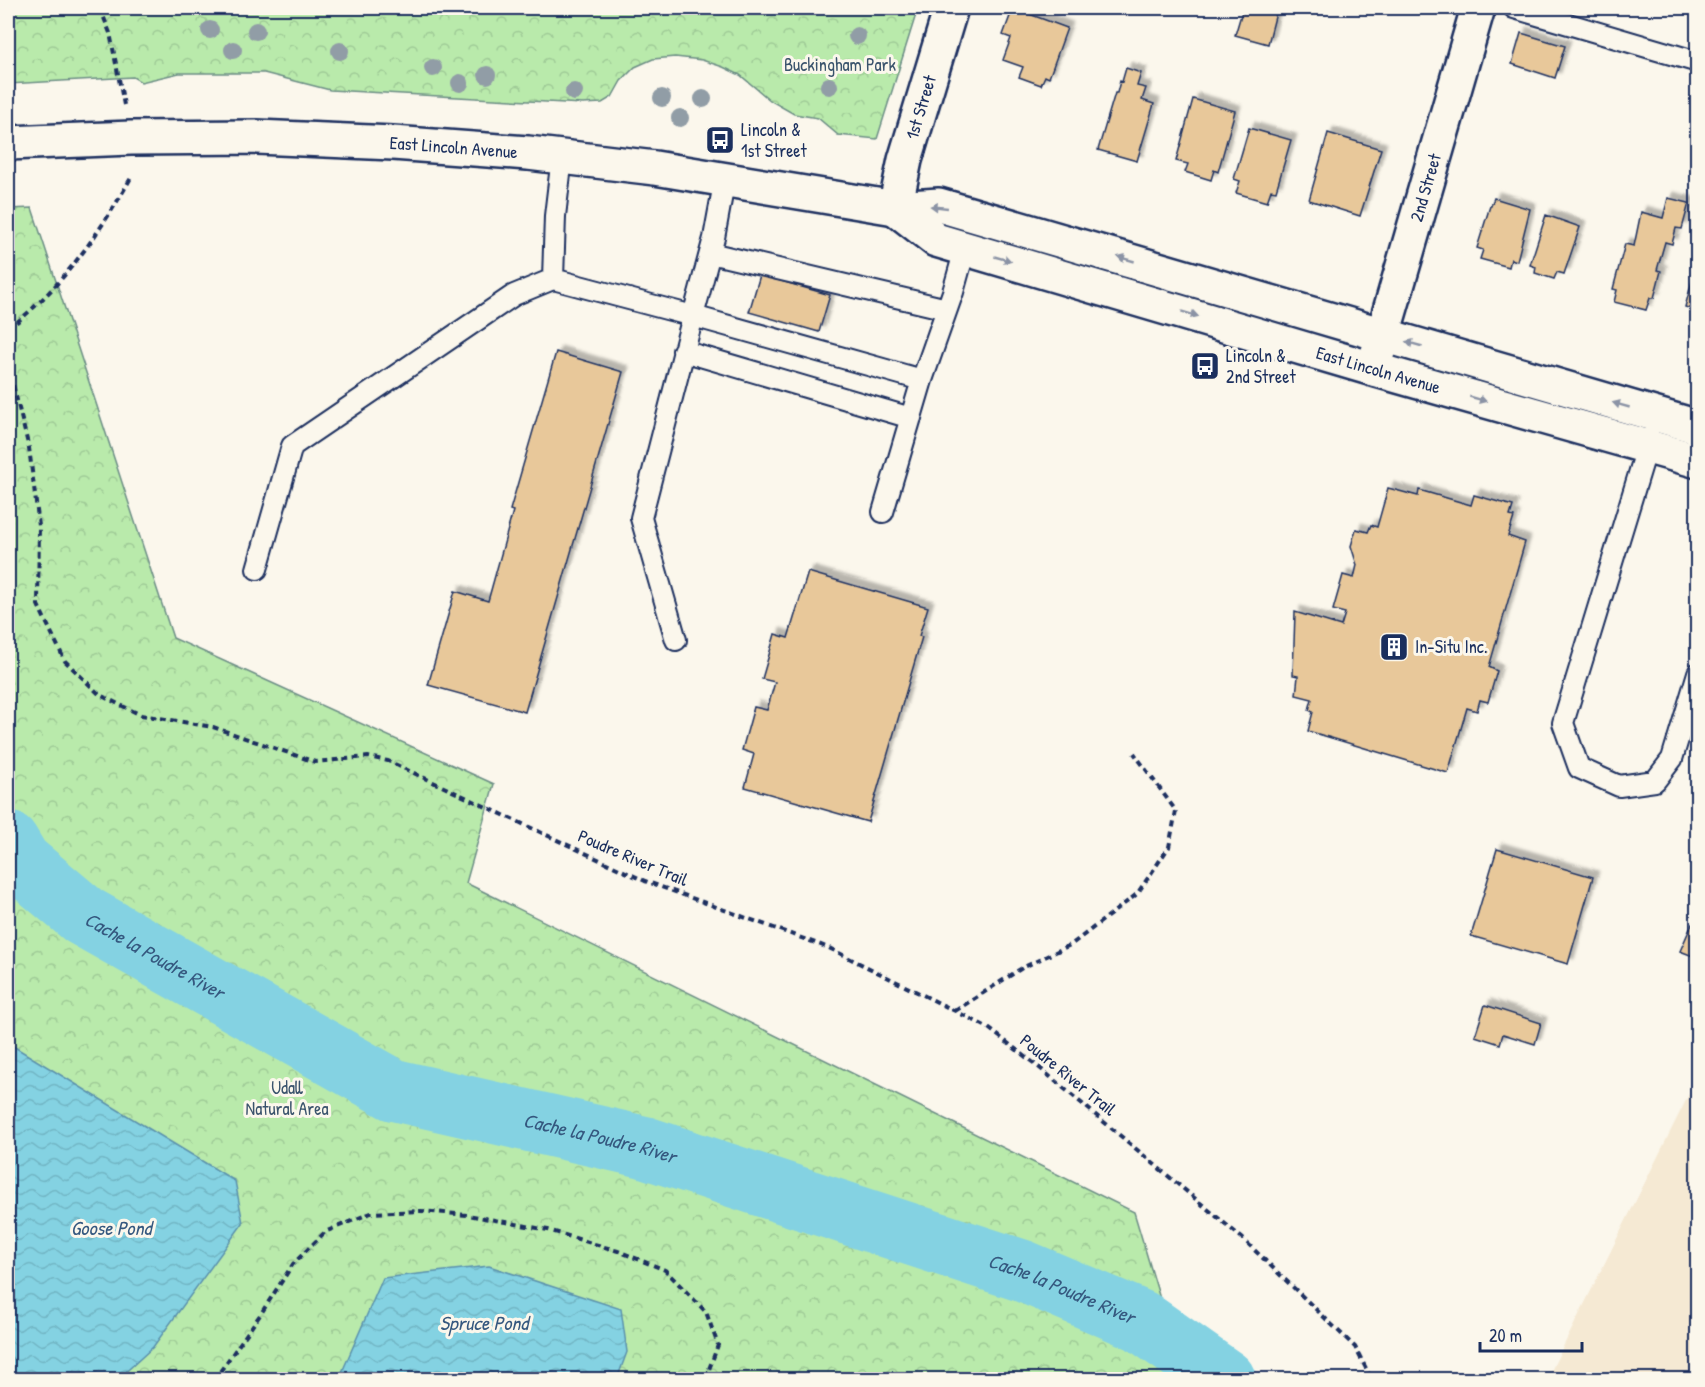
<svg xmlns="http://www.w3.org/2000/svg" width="1705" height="1387" font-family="'Patrick Hand',sans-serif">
<defs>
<pattern id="forest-crowns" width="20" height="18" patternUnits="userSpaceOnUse" patternTransform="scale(1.5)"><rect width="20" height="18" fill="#b9eaab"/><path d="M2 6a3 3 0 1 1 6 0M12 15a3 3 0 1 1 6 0" fill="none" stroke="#9ec996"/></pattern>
<pattern id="water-waves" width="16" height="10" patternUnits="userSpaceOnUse" patternTransform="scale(1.5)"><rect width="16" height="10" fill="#84d2e2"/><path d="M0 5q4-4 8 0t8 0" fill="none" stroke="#71b5c4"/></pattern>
<filter id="shadow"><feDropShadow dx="5.5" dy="-5.5" stdDeviation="1.5" flood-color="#0004"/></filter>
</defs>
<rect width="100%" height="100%" fill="#fbf7ec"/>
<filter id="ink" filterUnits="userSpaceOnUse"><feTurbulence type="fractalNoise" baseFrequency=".0167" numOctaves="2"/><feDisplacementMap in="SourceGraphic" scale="12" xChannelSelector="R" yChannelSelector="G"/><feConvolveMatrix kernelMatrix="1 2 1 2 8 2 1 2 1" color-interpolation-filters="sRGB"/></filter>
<g filter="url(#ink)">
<!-- built -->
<path fill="#f5e9d3" d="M1697,1078V1379H1547Z"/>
<!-- forest -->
<path fill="url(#forest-crowns)" stroke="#6a8c84" stroke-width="1.5" d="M8,8H918L877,139L838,135L818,118L794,114L771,101L740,75L723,67L702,60L675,57L653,59L635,67L621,81L612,97L602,103L583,104L330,90L264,73H179L141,82L133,77L8,84Z
M32,208L173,638L494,784L466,883L1134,1212L1184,1379H8V209Z"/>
<!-- water -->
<path fill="url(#water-waves)" stroke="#5a91ad" stroke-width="1.5" d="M8,1043L235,1181L243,1223L153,1347L118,1379H8Z
M489,1266L621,1309L627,1352L617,1379H339L383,1278Z"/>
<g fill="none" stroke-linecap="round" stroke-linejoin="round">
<!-- river -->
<path stroke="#84d2e2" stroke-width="62" id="s1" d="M8,842L20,862L84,916L394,1090L644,1147L1023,1271L1141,1321L1225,1380"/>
</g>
<!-- building -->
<path fill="#e8c89a" stroke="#1b2f5e" stroke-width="1.5" filter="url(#shadow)" d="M1013,8L1067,28L1049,78L1045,76L1041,85L1019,77L1023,67L1003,60L1011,38L1003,35Z
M1243,8H1256L1276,13L1268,44L1235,35Z
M1521,33L1565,46L1555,78L1512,64Z
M1126,68L1141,73L1137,86L1146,88L1142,100L1154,104L1137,161L1098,150L1115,93H1117L1120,81L1122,82Z
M1193,99L1235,111L1218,172L1214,170L1211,180L1185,172L1188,164L1176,161Z
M1249,128L1291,140L1276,191L1271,190L1267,202L1236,193L1240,181L1234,179Z
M1328,133L1381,149L1360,216L1309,200Z
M1494,198L1530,209L1517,261L1511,259L1509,267L1480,259L1483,250L1477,248L1490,206H1491Z
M1668,198L1689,203L1682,229L1676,228L1672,244L1665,242L1657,270L1661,271L1654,298H1650L1646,310L1614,302L1617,290L1613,289L1625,244L1634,246L1641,212L1663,218Z
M1546,215L1580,227L1564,274L1557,272L1554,279L1535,273L1536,267L1530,265Z
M1698,259V320L1693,319L1695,310L1685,307Z
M760,275L830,295L819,332L749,312Z
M556,352L623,372L525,712L428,685L455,591L488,601L513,511L510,510Z
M1388,488L1418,496L1419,490L1471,505L1474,495L1513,506L1510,516L1514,517L1508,536L1525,542L1489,667L1497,671L1488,702L1480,700L1477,711L1467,708L1448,773L1308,731L1313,712L1309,710L1312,699L1296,695L1298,676L1293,675L1295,612L1341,626L1345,613L1333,610L1343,575L1354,578L1357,565L1351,546L1356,529L1368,532L1371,525L1377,527Z
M808,572L928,607L919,636L922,637L868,822L745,787L754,754L742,750L754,707L767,710L775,682L762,679L775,634L788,638Z
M1497,849L1593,877L1568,964L1471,936Z
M1692,924L1698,926V958L1680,951Z
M1485,1005L1541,1023L1535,1044L1503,1034L1500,1044L1475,1036Z"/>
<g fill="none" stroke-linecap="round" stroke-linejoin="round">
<!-- service casing -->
<g stroke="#1b2f5e" stroke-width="24">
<path id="service" d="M1514,8L1698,62
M562,157L555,216L553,279L693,316L641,518L676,640
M725,178L714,238L693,316L922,380L953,292L965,249
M710,253L947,309
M683,351L911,418
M1650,438L1563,723L1579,768L1619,786L1655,781L1672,759L1698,673
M883,512L922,380
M257,569L292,446L514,295L553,279"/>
</g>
<!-- minor casing -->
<g stroke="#1b2f5e" stroke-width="38">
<g id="minor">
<path id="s2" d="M895,208L905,160L951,8"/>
<path id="s3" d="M1373,369L1478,8"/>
</g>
</g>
<!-- tertiary casing -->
<g stroke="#1b2f5e" stroke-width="38">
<g id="tertiary">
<path id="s4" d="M8,143L131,138L257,137L393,143L528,153L655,168L895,208L939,205L1698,427"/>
<path id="s5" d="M895,208L936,240L1373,369L1698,461"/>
</g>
</g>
<!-- path -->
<path stroke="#1b2f5e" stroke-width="4" stroke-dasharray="6 4.5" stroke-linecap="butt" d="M100,8L110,33L124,105
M8,329C60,290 100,233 132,176
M8,365L29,448L39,526L38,605L65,661L100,695L141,715L213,727L315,762L368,757L388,761L645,881L829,948L987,1027L1035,1064L1242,1238L1355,1347L1372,1380
M955,1011L1022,968L1072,944L1137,894L1169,847L1176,811L1134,753
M214,1380L260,1315L293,1264L325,1232L371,1213L421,1211L468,1215L548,1230L618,1251L665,1270L706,1312L718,1345L705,1380"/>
<!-- service -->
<use href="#service" stroke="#fbf7ec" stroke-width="20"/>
<!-- minor -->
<use href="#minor" stroke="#fbf7ec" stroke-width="33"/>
<!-- tertiary -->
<use href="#tertiary" stroke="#fbf7ec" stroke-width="33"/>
</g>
<!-- trees -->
<g fill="#919da6">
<circle cx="210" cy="30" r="9"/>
<circle cx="256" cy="31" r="9"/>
<circle cx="857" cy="36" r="9"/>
<circle cx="233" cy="50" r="9"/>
<circle cx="340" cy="51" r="9"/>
<circle cx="433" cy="68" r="9"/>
<circle cx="487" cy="75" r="9"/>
<circle cx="460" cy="83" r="9"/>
<circle cx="829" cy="86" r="9"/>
<circle cx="574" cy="92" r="9"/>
<circle cx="662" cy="98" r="9"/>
<circle cx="703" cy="99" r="9"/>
<circle cx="680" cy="118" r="9"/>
</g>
<!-- one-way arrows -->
<defs><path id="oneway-solid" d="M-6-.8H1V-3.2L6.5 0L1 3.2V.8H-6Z" transform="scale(1.5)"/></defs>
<g fill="#8b93a5">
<use href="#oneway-solid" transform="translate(939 207) rotate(-174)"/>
<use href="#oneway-solid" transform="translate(1003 259) rotate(16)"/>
<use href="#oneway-solid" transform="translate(1126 259) rotate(-164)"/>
<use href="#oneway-solid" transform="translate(1190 314) rotate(17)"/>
<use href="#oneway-solid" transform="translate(1414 344) rotate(-164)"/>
<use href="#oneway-solid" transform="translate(1478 399) rotate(16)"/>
<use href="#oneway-solid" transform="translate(1621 405) rotate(-164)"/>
</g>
</g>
<!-- icons -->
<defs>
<g id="bus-square" transform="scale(1.5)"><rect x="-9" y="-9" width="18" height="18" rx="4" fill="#1b2f5e" stroke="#fbf7ec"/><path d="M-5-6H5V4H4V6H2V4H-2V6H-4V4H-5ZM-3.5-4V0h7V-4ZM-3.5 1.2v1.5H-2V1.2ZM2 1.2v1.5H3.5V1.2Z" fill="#fff"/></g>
<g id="building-square" transform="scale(1.5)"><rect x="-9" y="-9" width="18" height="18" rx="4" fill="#1b2f5e" stroke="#fbf7ec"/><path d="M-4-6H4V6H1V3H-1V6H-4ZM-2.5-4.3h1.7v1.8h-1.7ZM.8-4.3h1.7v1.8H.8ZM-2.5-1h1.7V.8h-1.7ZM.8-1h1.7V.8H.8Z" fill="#fff"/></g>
</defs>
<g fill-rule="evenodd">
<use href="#bus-square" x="720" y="140"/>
<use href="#bus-square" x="1205" y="366"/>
<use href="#building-square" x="1394" y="647"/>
</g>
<g text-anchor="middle" stroke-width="6" stroke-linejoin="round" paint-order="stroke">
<!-- park labels -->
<g font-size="18" fill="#3b546d" stroke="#fbf7ec">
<text x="840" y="71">Buckingham Park</text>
<text x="287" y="1094">Udall<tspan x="287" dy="21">Natural Area</tspan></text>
</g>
<!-- street labels -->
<g font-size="18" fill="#1b2f5e" stroke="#fbf7ec">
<text dy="6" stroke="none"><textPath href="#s2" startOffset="104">1st Street</textPath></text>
<text dy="6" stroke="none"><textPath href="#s4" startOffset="446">East Lincoln Avenue</textPath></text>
<text dy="6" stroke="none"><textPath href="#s3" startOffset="189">2nd Street</textPath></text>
<text dy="6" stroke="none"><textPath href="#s5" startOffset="513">East Lincoln Avenue</textPath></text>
<text transform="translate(633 858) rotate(23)" y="6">Poudre River Trail</text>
<text transform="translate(1068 1075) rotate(39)" y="6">Poudre River Trail</text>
</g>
<!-- poi labels -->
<g font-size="18" fill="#1b2f5e" stroke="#fbf7ec" text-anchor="start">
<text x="741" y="136">Lincoln &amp;<tspan x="741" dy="21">1st Street</tspan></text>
<text x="1226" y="362">Lincoln &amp;<tspan x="1226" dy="21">2nd Street</tspan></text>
<text x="1415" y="653">In-Situ Inc.</text>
</g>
<!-- water labels -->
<g font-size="20" font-style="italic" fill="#35587f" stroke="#fbf7ec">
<text dy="7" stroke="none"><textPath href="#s1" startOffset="188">Cache la Poudre River</textPath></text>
<text dy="7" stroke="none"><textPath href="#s1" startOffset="674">Cache la Poudre River</textPath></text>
<text x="111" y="1235">Goose Pond</text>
<text dy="7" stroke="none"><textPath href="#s1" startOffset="1160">Cache la Poudre River</textPath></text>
<text x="484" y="1330">Spruce Pond</text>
</g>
</g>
<!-- margin -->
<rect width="1705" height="1387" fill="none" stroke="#fbf7ec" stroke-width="30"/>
<rect x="15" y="15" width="1675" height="1357" fill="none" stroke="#1b2f5e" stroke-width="2" filter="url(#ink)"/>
<!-- scale -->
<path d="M1480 1342v9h102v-9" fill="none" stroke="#1b2f5e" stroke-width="3"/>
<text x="1489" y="1342" font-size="18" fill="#1b2f5e" stroke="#fbf7ec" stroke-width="4.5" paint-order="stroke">20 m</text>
</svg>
